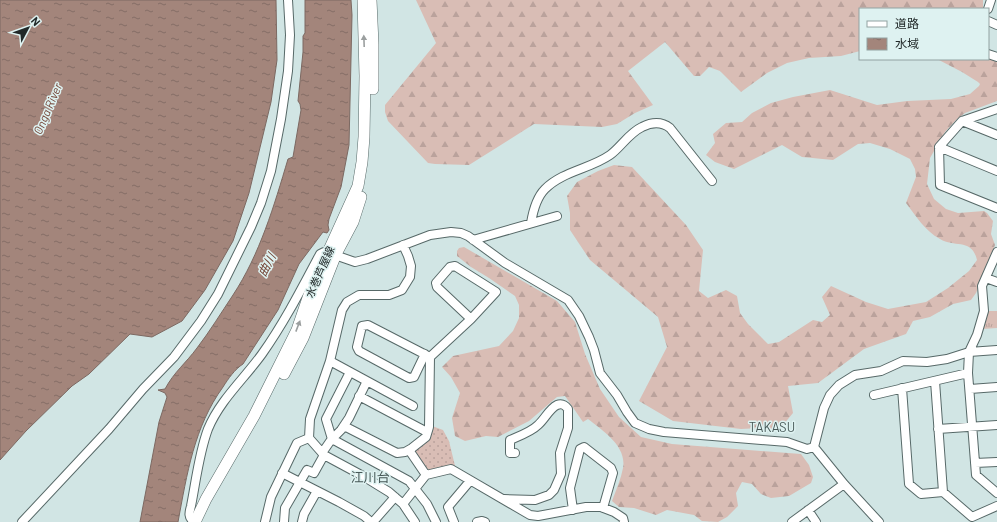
<svg xmlns="http://www.w3.org/2000/svg" width="997" height="522" font-family="Barlow,'Noto Sans JP',sans-serif">
<defs>
<pattern id="grass-tufts" width="24" height="20" patternUnits="userSpaceOnUse"><rect width="24" height="20" fill="#d9bdb5"/><path d="M3 7l-1-3M5 7V3M7 7l1-3M15 17l-1-3M17 17v-4M19 17l1-3" fill="none" stroke="#baa29c"/></pattern>
<pattern id="forest-firs" width="22" height="20" patternUnits="userSpaceOnUse"><rect width="22" height="20" fill="#d9bdb5"/><path d="M5 1l3.5 6h-7zM16 11l3.5 6h-7z" fill="#baa29c"/></pattern>
<pattern id="park-dots" width="8" height="8" patternUnits="userSpaceOnUse"><rect width="8" height="8" fill="#d9bdb5"/><path d="M2 2h.1M6 6h.1" fill="none" stroke="#baa29c" stroke-width="1.8" stroke-linecap="round"/></pattern>
<pattern id="water-ripples" width="26" height="14" patternUnits="userSpaceOnUse"><rect width="26" height="14" fill="#a3857b"/><path d="M2 4q2-2 4 0t4 0M15 11q2-2 4 0t4 0" fill="none" stroke="#846d65"/></pattern>
</defs>
<rect width="100%" height="100%" fill="#d1e5e4"/>
<!-- grass -->
<path fill="url(#grass-tufts)" d="M986,311H997V328L982,329Z"/>
<!-- forest -->
<path fill="url(#forest-firs)" d="M416,0H983V9H860V51L841,56L809,58L787,63L767,73L741,92L720,71L709,67L700,76H694L665,42L628,71L653,105L635,113L617,124L602,127L534,124L469,165L435,164L428,163L388,121L385,112V105L436,43Z
M988,58L997,62V101L965,113L956,120L945,132L930,158L927,184L934,199L946,209L958,213L984,211L987,213L993,221L991,234L995,245L976,293L971,300L953,304L930,317L913,321L906,334L864,349L818,383L788,386L793,413L783,425L774,429L760,428L741,429L673,421L639,401L667,347L658,317L590,260L570,230V213L567,196L577,182L598,171L614,165L632,167L686,225L703,250L699,291L708,298L726,290L737,296L740,313L748,324L768,344L779,342L813,320L822,322L830,315L822,297L831,286L866,302L888,309L926,302L948,288L969,271L977,260C972,238 955,248 940,239C925,231 916,216 906,203L916,177L915,169L910,159L890,149L870,143L858,144L833,160L802,157L782,145L734,169L715,162L706,155L715,143L713,134L726,123L742,122L752,113L771,103L793,97L830,90L877,105L907,101L951,99L970,94L979,86L980,84L978,82L962,72L937,59H988Z
M464,247L557,301L575,322L585,354L600,389L619,417L641,437L672,444L801,454L809,465L813,477L811,483L789,496L771,498L761,494L752,484L742,482L736,493L738,506L727,517L718,522L702,521L694,515L667,510L656,515L634,508L619,507L612,501C616,490 621,479 623,468C627,446 603,431 588,419L583,422L565,396L557,397L529,421L498,437L486,436L465,441L455,436L452,418L460,393L451,377L442,367L453,356L499,346L513,331L519,318V305L515,296L489,278L471,267L457,256V251L459,248Z"/>
<!-- park -->
<path fill="url(#park-dots)" d="M432,426L443,430L449,441L456,470L428,471L414,452V450L431,436Z"/>
<!-- water -->
<path fill="url(#water-ripples)" stroke="#7c6962" d="M0,0H276L277,60L271,102L249,193L233,241L205,290L182,321L152,337L130,334L89,374L72,386L26,431L0,460Z
M305,0H351L352,15L349,145L341,187L329,219L328,225L329,230L327,233L323,232L299,264L278,310L243,364C235,369 228,379 223,387C194,427 187,474 178,522H140L159,422L167,397L165,393L158,390L165,389C174,372 186,363 197,348C210,331 221,313 233,295C260,254 274,206 288,159L293,157L301,110L300,104L298,101L303,52V36L305,33Z"/>
<g fill="none" stroke-linecap="round" stroke-linejoin="round">
<!-- minor casing -->
<g stroke="#576968" stroke-width="10">
<path id="minor" d="M988,9L991,0
M988,21L997,25
M988,54L997,57
M997,109L962,121L939,147L940,185L997,208
M962,121L997,135
M939,147L997,171
M531,223C533,211 536,198 545,189C563,171 590,169 610,155C621,147 629,133 642,127C652,122 661,121 670,128L712,181
M473,240L557,216
M403,245L408,256L411,266L410,277L402,290L389,295H359L347,302L342,310L330,361L310,419L309,438L324,455L363,476L389,492L403,504L415,522
M997,252L982,286L984,311L977,335L969,352L968,373L976,475L997,493
M986,278L997,282
M425,354L414,377L409,378L359,351L357,347L362,326L368,325L430,357
M330,361L413,406
M350,372L326,419L332,439L409,481L427,504L436,522
M935,381L943,492
M902,388L909,484L921,494L943,492L972,517L997,506
M970,389L997,387
M874,395L968,373
M359,396L427,432
M344,426L397,453L405,452L412,448L426,437L429,427L430,357L471,319L496,292L455,266L450,267L436,283L437,287L471,319
M938,429L997,425
M814,447L824,408L830,395L839,385L855,375L881,371L903,361L927,362L947,359L969,352L997,350
M814,447L844,484L879,522
M409,450L426,475
M322,453L331,440L341,430L349,418L367,381
M975,463L997,462
M282,473L339,502L364,516L371,522
M504,499L535,500L549,495L554,490L561,474L560,453L568,428V409C565,405 562,403 557,405C549,409 545,419 538,425C531,432 519,436 510,440V453H515
M403,504L426,475L451,469L530,515L538,516L586,507H601L614,512L623,518L624,522
M573,510L570,488L580,449L584,447L611,468L613,473L603,508
M808,510L816,522
M22,522L109,429L143,389L174,357L201,321L218,294L251,227L261,203L271,171L281,119L288,71L290,35L288,0
M194,522C188,517 189,513 191,506C196,481 199,453 208,429C220,400 244,379 262,354C284,323 302,288 320,254L324,252L329,253L355,262L367,259L430,235L451,232L461,233L468,236L505,263L568,300L579,316L589,337L594,350L600,373L617,395L627,412L635,423L649,429L664,432L787,442L807,449L814,447
M265,522L271,497L297,443L309,438
M284,522L285,508L307,470L314,473L324,455
M302,522L304,514L317,491
M373,522L395,497
M454,522L448,507L470,481
M477,522L482,521L485,522
M792,522L844,484"/>
</g>
<!-- major casing -->
<g stroke="#576968" stroke-width="12">
<path id="major" d="M371,0L373,44V89
M284,374L303,338L336,254L353,222L361,197
M195,522L206,499L254,416L297,330L310,292L358,186L362,162L364,137L365,76L363,0"/>
</g>
<!-- minor -->
<use href="#minor" stroke="#fff" stroke-width="8"/>
<!-- major -->
<use href="#major" stroke="#fff" stroke-width="11"/>
</g>
<!-- one-way arrows -->
<defs><path id="oneway-solid" d="M-6-.8H1V-3.2L6.5 0L1 3.2V.8H-6Z"/></defs>
<g fill="#9b9f9f">
<use href="#oneway-solid" transform="translate(364 41) rotate(-92)"/>
<use href="#oneway-solid" transform="translate(298 326) rotate(-69)"/>
</g>
<g text-anchor="middle" stroke-width="3" stroke-linejoin="round" paint-order="stroke">
<!-- street labels -->
<g font-size="11" fill="#212929" stroke="#def2f1">
<text transform="translate(320 272) rotate(-66)" y="4">水巻芦屋線</text>
</g>
<!-- water labels -->
<g font-size="12" font-style="italic" fill="#744436" stroke="#def2f1">
<text transform="translate(48 109) rotate(-67)" y="4">Onga River</text>
<text transform="translate(267 265) rotate(-62)" y="4">曲川</text>
</g>
<!-- quarter labels -->
<g font-size="13" fill="#475857" stroke="#def2f1">
<text x="772" y="432">TAKASU</text>
<text x="370" y="482">江川台</text>
</g>
</g>
<!-- legend -->
<rect x="859" y="8" width="130" height="52" fill="#def2f1" stroke="#92a2a1"/>
<rect x="867" y="21" width="20" height="6" fill="#ffffff" stroke="#92a2a1"/>
<text x="895" y="28" font-size="12" fill="#212929">道路</text>
<rect x="867" y="38" width="20" height="12" fill="url(#water-ripples)" stroke="#92a2a1"/>
<text x="895" y="48" font-size="12" fill="#212929">水域</text>
<!-- north arrow -->
<g transform="translate(28 28) rotate(49)" stroke="#def2f1" stroke-width="3" paint-order="stroke">
<path d="M0-3L7 15L0 10L-7 15Z" fill="#212929"/>
<text y="-6" font-size="11" font-weight="bold" text-anchor="middle" fill="#212929">N</text>
</g>
</svg>
